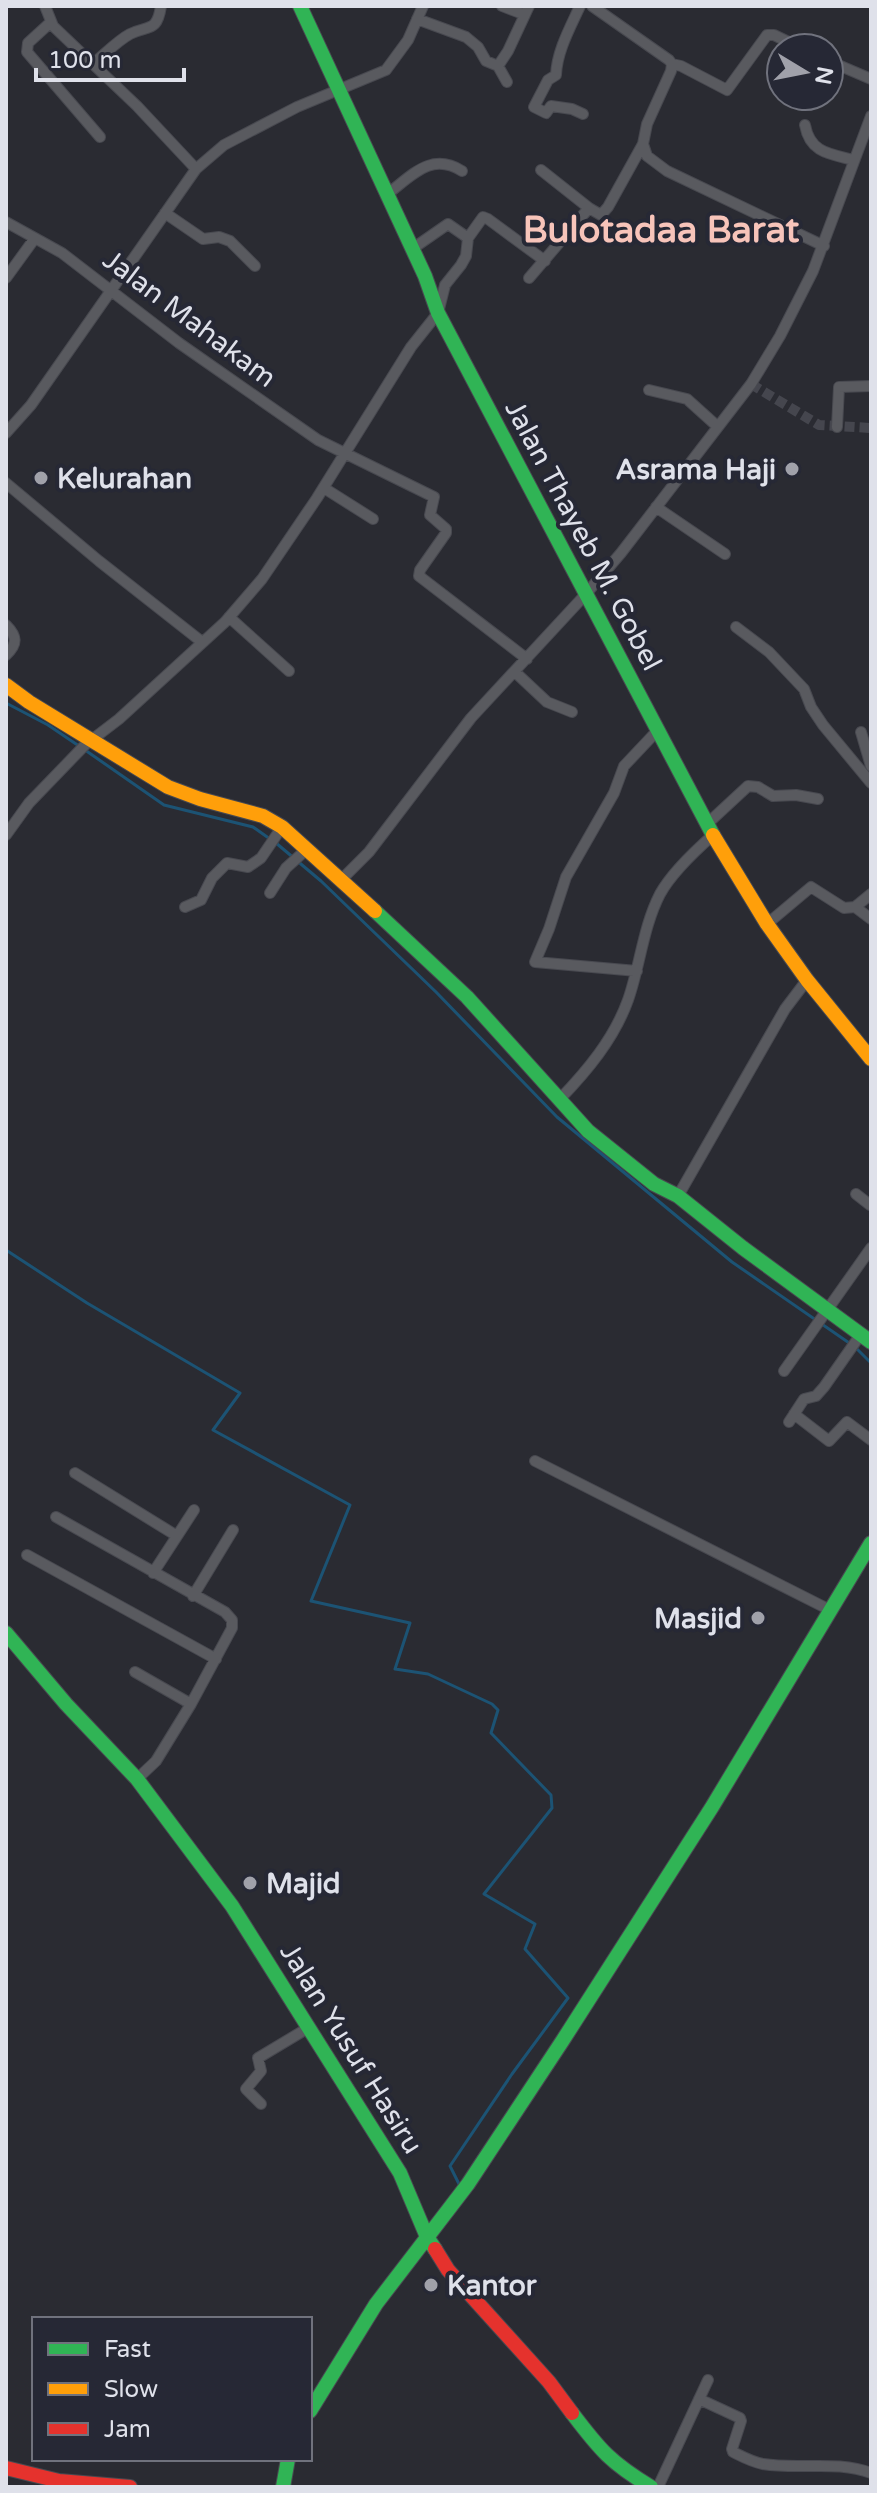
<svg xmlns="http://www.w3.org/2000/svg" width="877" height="2493" font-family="'Varela Round',sans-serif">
<rect width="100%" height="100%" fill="#2a2b32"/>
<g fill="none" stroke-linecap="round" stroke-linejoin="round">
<!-- stream -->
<path stroke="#1c5374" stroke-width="3" d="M6,703L48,725L79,746
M85,750L164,805L253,827L270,839
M276,843L321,881L436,992L557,1117L732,1262L855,1347L871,1363
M6,1250L87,1303L240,1393L213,1430L350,1505L311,1601L410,1623L395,1669L428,1674L492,1704L498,1710L491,1733L551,1795L552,1808L484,1894L535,1924L525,1949L568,1998L512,2074L450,2166L460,2186"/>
<!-- street-tunnel -->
<path stroke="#45464e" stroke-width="10" stroke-dasharray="10 5" stroke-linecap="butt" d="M751,384L819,425L871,428"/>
<!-- street casing -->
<g stroke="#484950" stroke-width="12">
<path id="street" d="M45,6L53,26L137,106L196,169
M502,6L523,14
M580,6C570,28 557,51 556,75L548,80L534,107L546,113L551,106L572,109L583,114
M417,19L466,37L478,47L486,61L498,66
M51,22L28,43L27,52L100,137
M829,61L871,79
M94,63C105,54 117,41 130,34C148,25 157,33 161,6
M672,64L681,66L727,90L767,35H774L801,48
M507,82L498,66L508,51L529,6
M805,125C810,153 830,154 854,160
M643,144L647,156L667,171L824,246
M541,170L589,208
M386,195C411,177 430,151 462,171
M165,213L203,239L219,237L230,241L255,266
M6,222L62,253L179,343L318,440L434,497L430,515L446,529V533L420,570L419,576L527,659
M412,249L448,224L468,238
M6,278L35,238
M529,278L589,208L601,215L608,207L643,144L647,124L671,71L672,64L669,60L592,6
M649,390L687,399L718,427
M837,427L839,387L871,386
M6,433L31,405L196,169L224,145L297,107L386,70L408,40L423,6
M6,483L99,561L202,642
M324,488L373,519
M656,507L725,554
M229,617L289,671
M6,625C17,636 18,644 6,655
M736,627L769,652L804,689L811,707L823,725L871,783
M515,672L547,702L572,712
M861,732L871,766
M707,824L748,786L758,787L773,796L796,795L818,799
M6,835L29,803L85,745L119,719L225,622L262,579L317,498L411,347L438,313L445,285L461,265L466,256L468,238L483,217L488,219L545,261
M341,880L369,852L471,718L585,595L621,553L751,384L780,336L813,271L871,116
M270,893L286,868L307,849
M871,894L855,907L871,919
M185,907L201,900L212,878L227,863L248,867L261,858L282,827
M767,924L811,887L844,908L855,907
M637,971L535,962L549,929L566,877L614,793L624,766L657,731
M559,1100C587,1071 614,1039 628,1000C640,966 643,927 660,894C671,874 696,850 713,835
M856,1194L870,1205
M678,1196L785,1009L807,980
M784,1371L871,1248
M794,1414L829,1441L847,1422L871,1440
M789,1422L804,1399L816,1396L824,1387L861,1334
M535,1461L830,1610
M75,1473L177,1536
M56,1517L225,1612L232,1620V1628L191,1704L135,1672
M27,1555L216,1659
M153,1573L194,1510
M193,1596L233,1530
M137,1779L156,1761L191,1704
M261,2104L246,2089L261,2071L258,2058L308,2028
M699,2399L740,2418L741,2421L732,2449L733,2452C743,2457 752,2462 763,2464C799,2470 837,2460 871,2473
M658,2487L708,2380"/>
</g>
<!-- fast casing -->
<g stroke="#484950" stroke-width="16">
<path id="fast" d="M300,6L425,276L438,313L713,835
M375,911L467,997L588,1131L654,1184L678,1196L743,1248L871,1342
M6,1633L66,1704L137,1779L232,1906L400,2173L427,2237L435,2249
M310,2411L376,2304L468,2184L563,2040L712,1807L871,1543
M572,2413C600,2450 611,2463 651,2487
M283,2487L288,2459"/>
</g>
<!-- slow casing -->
<g stroke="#484950" stroke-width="16">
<path id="slow" d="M6,685L29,702L168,787L200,799L263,816L282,827L375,911
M713,835L767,924L807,980L871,1059"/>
</g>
<!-- jam casing -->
<g stroke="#484950" stroke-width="16">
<path id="jam" d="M435,2249L448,2270L549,2382L572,2413
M6,2468L59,2481L130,2487"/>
</g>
<!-- street -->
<use href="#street" stroke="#595a5f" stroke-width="10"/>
<!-- fast -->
<use href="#fast" stroke="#30b455" stroke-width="14"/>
<!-- slow -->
<use href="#slow" stroke="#ff9f0a" stroke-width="14"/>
<!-- jam -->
<use href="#jam" stroke="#e5322d" stroke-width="14"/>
</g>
<!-- markers -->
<g fill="#a0a1aa" stroke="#262835" stroke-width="3">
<circle cx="792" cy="469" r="8"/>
<circle cx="41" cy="478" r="8"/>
<circle cx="758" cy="1618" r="8"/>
<circle cx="250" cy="1883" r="8"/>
<circle cx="431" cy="2285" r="8"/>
</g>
<g text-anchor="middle" stroke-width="8" stroke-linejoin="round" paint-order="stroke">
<!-- street labels -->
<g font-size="28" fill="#dfe1ea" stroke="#262835">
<text transform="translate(190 318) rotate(37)" y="10">Jalan Mahakam</text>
<text transform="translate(584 535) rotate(62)" y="10">Jalan Thayeb M. Gobel</text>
<text transform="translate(352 2048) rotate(58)" y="10">Jalan Yusuf Hasiru</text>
</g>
<!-- poi labels -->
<g font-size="28" font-weight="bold" fill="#dfe1ea" stroke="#262835" text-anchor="start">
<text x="776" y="479" text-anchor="end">Asrama Haji</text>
<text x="57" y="488">Kelurahan</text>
<text x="742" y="1628" text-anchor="end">Masjid</text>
<text x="266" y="1893">Majid</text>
<text x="447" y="2295">Kantor</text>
</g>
<!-- district labels -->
<g font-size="36" font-weight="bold" fill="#f7c4ba" stroke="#262835">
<text x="661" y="242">Bulotadaa Barat</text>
</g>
</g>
<!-- border -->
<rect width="877" height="2493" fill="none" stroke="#dfe1ea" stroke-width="16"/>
<!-- legend -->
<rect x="32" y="2317" width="280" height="144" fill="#262835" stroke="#70727d" stroke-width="2"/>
<rect x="48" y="2343" width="40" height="12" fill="#30b455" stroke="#70727d" stroke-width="2"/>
<text x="104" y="2357" font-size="24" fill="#dfe1ea">Fast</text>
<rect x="48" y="2383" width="40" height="12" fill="#ff9f0a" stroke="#70727d" stroke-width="2"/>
<text x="104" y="2397" font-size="24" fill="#dfe1ea">Slow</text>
<rect x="48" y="2423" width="40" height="12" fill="#e5322d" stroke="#70727d" stroke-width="2"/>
<text x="104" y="2437" font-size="24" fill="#dfe1ea">Jam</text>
<!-- north arrow -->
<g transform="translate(805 72) rotate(100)"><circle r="38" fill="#262835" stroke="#70727d" stroke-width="2"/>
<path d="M0-6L14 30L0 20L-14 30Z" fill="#a0a1aa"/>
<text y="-12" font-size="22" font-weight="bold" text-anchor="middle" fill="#dfe1ea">N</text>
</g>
<!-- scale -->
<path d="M36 68v12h148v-12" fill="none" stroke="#dfe1ea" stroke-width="4"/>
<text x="48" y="68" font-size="24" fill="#dfe1ea" stroke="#262835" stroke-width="6" paint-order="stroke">100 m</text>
</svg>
